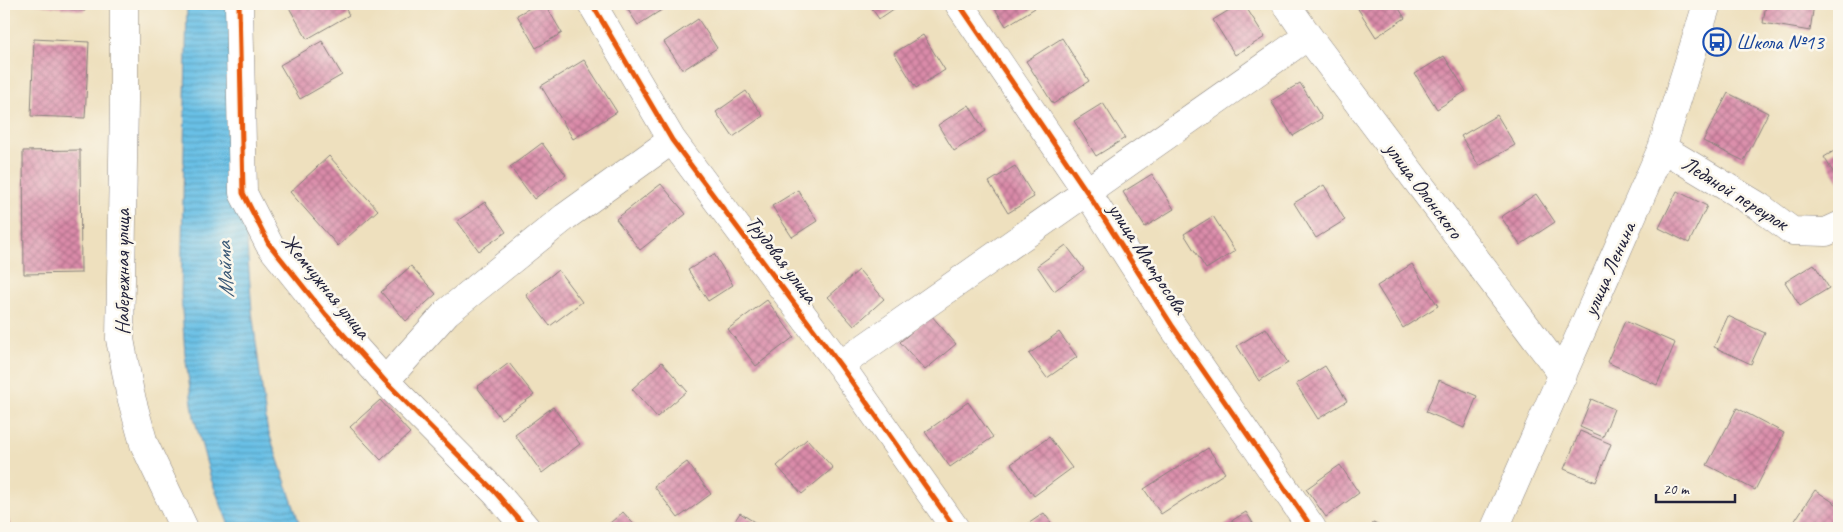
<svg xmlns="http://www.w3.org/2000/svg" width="1843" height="532" font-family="Caveat,sans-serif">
<defs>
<pattern id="water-rules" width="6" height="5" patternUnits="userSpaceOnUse" patternTransform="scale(1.25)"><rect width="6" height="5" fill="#69c0e6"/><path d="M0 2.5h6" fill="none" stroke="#569cbc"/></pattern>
<pattern id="building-cross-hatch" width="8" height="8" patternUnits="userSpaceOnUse" patternTransform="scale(1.25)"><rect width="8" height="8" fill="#da8ba9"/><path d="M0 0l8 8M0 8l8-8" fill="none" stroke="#b0718b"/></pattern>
</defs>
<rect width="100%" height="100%" fill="#fbf7ec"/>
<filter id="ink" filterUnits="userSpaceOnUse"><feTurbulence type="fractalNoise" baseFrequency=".02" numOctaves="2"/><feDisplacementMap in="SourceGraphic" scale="10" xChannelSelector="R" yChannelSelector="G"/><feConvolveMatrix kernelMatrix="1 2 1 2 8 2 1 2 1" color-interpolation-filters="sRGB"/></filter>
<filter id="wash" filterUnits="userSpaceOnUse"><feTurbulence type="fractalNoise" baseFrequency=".0096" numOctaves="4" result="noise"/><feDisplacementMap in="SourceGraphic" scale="20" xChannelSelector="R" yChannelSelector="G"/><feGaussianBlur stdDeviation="1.12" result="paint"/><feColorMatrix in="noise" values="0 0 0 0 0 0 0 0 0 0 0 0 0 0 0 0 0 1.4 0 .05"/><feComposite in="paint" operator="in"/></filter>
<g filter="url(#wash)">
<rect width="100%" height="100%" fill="#eee0be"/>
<!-- water -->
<path fill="url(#water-rules)" stroke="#467190" d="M187,4H229L252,311L267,427L301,528H230L211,479L194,417L185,355L181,295Z"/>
<g id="blocks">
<!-- building -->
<path fill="url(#building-cross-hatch)" d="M34,4H86L85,11Z
M287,4H343L349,15L307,39Z
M537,4H545L562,33L536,48L517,15Z
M624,4H660L663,9L638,25Z
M869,4H901L879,19Z
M992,4H1033L1035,8L1006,26Z
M1239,4H1244L1265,37L1235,55L1213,20Z
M1355,4H1396L1405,18L1376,37Z
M1766,4H1814L1810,31L1763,23Z
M698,19L717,48L683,70L664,42Z
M923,35L945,70L916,88L894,53Z
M1062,38L1089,81L1053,104L1026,61Z
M34,39L89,42L85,118L31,116Z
M322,41L342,75L300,99L280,65Z
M1444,56L1466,91L1437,109L1415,74Z
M584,60L617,112L573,139L541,86Z
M1300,83L1322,118L1293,136L1271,101Z
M746,91L763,116L733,137L716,112Z
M1728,93L1768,113L1744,161L1703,141Z
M1103,103L1125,138L1096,156L1074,121Z
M969,105L985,131L954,151L938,125Z
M1497,115L1515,145L1479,166L1461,136Z
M542,143L566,175L534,199L510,167Z
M1839,148V182L1824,157Z
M80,150L81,273L24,274L23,151Z
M329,156L378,210L338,246L290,192Z
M1015,166L1034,197L1008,213L989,182Z
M1152,174L1174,209L1145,227L1123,192Z
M661,184L686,214L640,250L616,219Z
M1324,185L1345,220L1316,238L1294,203Z
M798,190L817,221L792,237L772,206Z
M1677,191L1707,206L1689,243L1659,228Z
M1536,194L1555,222L1520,245L1501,217Z
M485,202L506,232L479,251L457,221Z
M1213,216L1235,251L1206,269L1184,234Z
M1066,245L1084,269L1054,291L1037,266Z
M714,254L733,285L708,301L688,270Z
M1412,264L1438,306L1403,328L1377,286Z
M1814,264L1829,288L1800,306L1785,282Z
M411,266L436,294L406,321L381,292Z
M558,270L582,302L550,326L526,295Z
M859,270L884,299L854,326L828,297Z
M767,300L794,337L756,366L728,329Z
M931,315L956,344L925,370L900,342Z
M1728,316L1765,333L1751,364L1714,347Z
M1625,321L1675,343L1657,385L1607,362Z
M1266,328L1288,363L1259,381L1237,346Z
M1059,332L1077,357L1047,378L1029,354Z
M662,362L687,391L657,417L632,389Z
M509,363L534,395L501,419L477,387Z
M1325,366L1347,401L1318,419L1296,384Z
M1439,380L1477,396L1464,428L1426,412Z
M1591,399L1614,409L1603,437L1580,427Z
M380,400L410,433L381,460L350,427Z
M968,402L993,437L950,467L925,432Z
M553,407L580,444L542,473L515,435Z
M1737,408L1784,433L1755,490L1707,465Z
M1580,431L1611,444L1596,482L1564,469Z
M1049,437L1072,468L1034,496L1011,464Z
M807,439L833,468L802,494L777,466Z
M1208,448L1225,473L1161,514L1144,489Z
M687,462L711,494L678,518L654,486Z
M1340,465L1359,493L1326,517L1306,489Z
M1815,490L1839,506V528H1797L1792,525Z
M4,504L11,528H4Z
M623,512L637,528H604Z
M1246,512L1256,528H1220Z
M740,513L764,528H730Z
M1044,513L1055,528H1022Z
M1373,523L1386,528H1372Z"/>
</g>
</g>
<g filter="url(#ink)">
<use href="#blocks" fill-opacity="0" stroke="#88817c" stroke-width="1"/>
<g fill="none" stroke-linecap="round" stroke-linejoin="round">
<!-- minor casing -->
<g stroke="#88817c" stroke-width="29">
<path id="minor" d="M124,4V102L120,339L130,393L144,444L184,528
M239,4L243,193L269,244L326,315L385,381L496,493L526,528
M592,4L672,140L840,365L955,528
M959,4L1087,192L1173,327L1312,528
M1286,4L1308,36L1563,375
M1662,148L1760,207L1792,231L1826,232L1839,226
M840,365L1308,36
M385,381L447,312L565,217L672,140
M1495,528L1662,148L1707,4"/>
</g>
<!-- minor -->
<use href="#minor" stroke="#fff" stroke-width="28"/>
<!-- cycleway casing -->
<g stroke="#fbf7ec" stroke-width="8">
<path id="cycleway" d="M239,4L243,193L269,244L326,315L385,381L496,493L526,528
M592,4L672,140L840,365L955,528
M959,4L1087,192L1173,327L1312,528"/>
</g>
<!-- cycleway -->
<use href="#cycleway" stroke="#e8590c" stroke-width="5"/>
</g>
</g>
<!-- icons -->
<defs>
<g id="bus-ring" transform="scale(1.4375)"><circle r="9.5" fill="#fbf7ec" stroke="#1a4fb4" stroke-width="1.5"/><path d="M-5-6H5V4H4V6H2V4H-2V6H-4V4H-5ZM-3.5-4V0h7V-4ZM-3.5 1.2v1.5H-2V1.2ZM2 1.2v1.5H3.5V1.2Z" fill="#1a4fb4"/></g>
</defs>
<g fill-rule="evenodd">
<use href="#bus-ring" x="1717" y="42"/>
</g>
<g text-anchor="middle" stroke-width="5" stroke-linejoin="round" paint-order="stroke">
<!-- transit labels -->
<g font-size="21" fill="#164399" stroke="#fbf7ec" text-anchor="start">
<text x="1736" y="49">Школа №13</text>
</g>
<!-- street labels -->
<g font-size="21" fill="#22223b" stroke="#fbf7ec">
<text transform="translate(1424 190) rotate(53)" y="7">улица Олонского</text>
<text transform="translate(1735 193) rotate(32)" y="7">Ледяной переулок</text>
<text transform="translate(1148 258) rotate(57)" y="7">улица Матросова</text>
<text transform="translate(782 259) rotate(53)" y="7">Трудовая улица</text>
<text transform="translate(1609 269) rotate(-66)" y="7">улица Ленина</text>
<text transform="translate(122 272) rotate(-90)" y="7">Набережная улица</text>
<text transform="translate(326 286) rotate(51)" y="7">Жемчужная улица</text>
</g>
<!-- water labels -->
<g font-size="22" font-style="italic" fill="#3b5977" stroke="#fbf7ec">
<text transform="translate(224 270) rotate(-93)" y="8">Майма</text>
</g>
</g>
<!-- margin -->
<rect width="1843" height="532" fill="none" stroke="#fbf7ec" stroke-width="20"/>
<!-- scale -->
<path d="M1656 494v8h79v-8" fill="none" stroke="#22223b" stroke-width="2.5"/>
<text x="1663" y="494" font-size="15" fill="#22223b" stroke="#fbf7ec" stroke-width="4" paint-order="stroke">20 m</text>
</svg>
